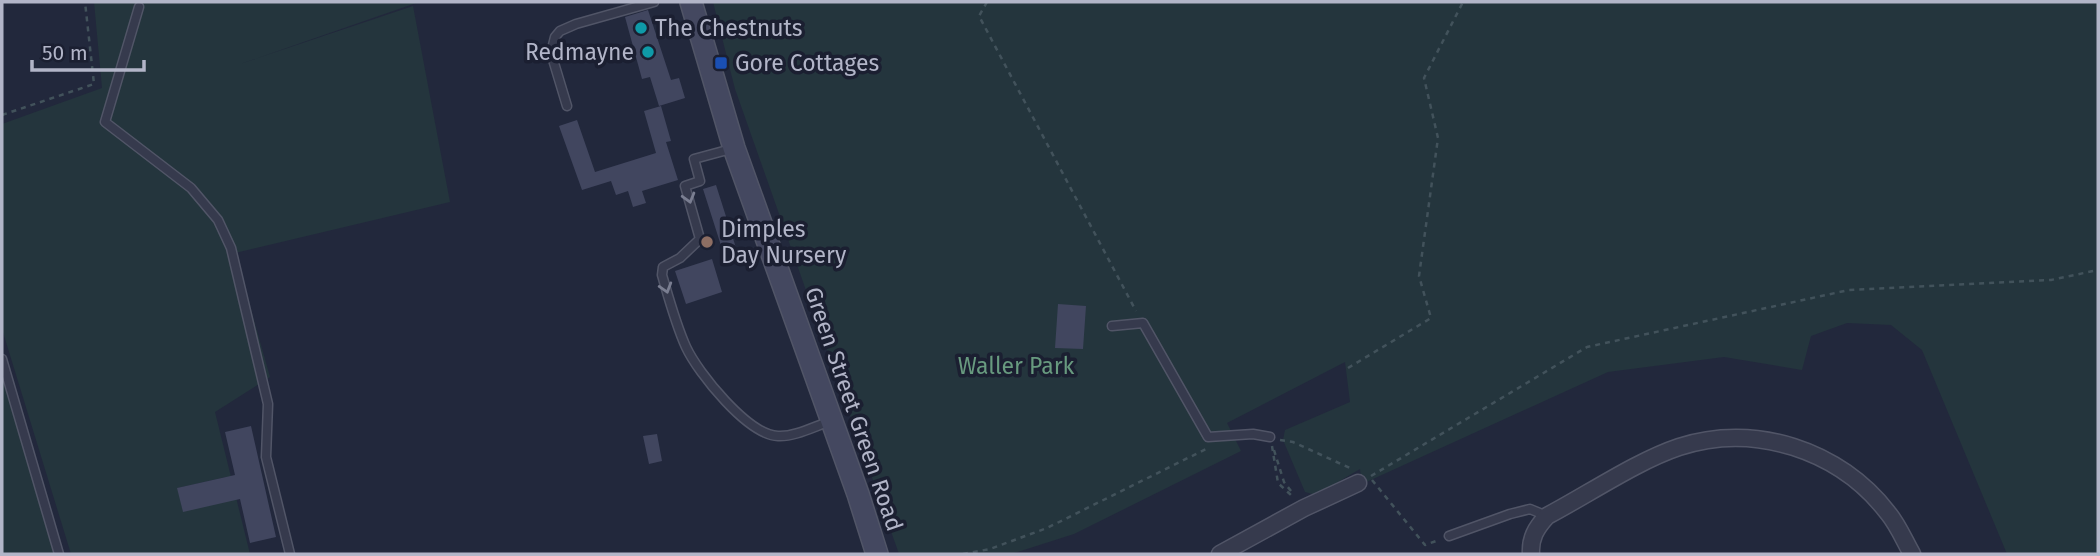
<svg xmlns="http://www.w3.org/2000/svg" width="2100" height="556" font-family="'Fira Sans',sans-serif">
<rect width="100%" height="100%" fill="#22283c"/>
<!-- green -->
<path fill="#24353d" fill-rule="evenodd" d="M94,2H419L240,64L413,6L450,202L235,253L270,377L215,412L250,554H71L2,329V124L102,88ZM226,477L183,511L178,488Z
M713,2H2098V554H2007L1922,350L1891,325L1847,323L1811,336L1802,370L1724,357L1608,372L1362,484L1360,469L1316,495L1305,492L1283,440L1285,430L1350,402L1345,362L1227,423L1241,451L1074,534L1011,554H899L735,89Z
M2,375L55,554H2Z"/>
<!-- building -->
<path fill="#41465f" d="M648,10L671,80L679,78L685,98L659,106L650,77L642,79L625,17Z
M661,106L671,141L666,142L678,180L642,191L646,203L633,207L628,191L616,195L611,181L582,190L559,126L577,120L595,172L656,153L644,111Z
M716,185L737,251L724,255L703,189Z
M712,259L722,292L686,304L675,271Z
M1058,304L1086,306L1083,349L1055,348Z
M251,426L276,537L250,543L240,499L183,512L177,488L235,475L225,432Z
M657,434L662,461L649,464L643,436Z"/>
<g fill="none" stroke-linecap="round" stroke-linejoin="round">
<!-- lane casing -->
<g stroke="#515567" stroke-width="11">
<path id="lane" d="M139,7L105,122L191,188L218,220L231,248L268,404L266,457L290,554
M567,106L551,53L555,37L560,31L576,24L654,2
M731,149L694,159L700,181L685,186L700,239L680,258L663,267L662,275C669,299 676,325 686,347C698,373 748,435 778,436C795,437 815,426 831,421
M1112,326L1143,323L1208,437L1253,434L1270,437
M2,359L59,554
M1449,536L1510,514L1530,509L1547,516"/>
</g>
<!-- street casing -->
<g stroke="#515567" stroke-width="19">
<path id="street" d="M1220,554L1304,508L1358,483
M1531,554C1530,538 1536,528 1547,516C1587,495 1637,461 1679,447C1754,422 1840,450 1888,513C1898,525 1904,540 1912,554"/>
</g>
<!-- secondary casing -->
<g stroke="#515567" stroke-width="24">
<path id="secondary" d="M691,2L734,148L858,494L877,554"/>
</g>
<!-- path -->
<path stroke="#42525b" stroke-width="2.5" stroke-dasharray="5 5" stroke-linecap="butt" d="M987,2L979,16L1136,311
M2,115L94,84L85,2
M1348,368L1431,318L1419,276L1438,138L1424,78L1463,2
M1280,440L1293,442L1352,469
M1272,446L1278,483L1292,496
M1274,450L1284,482L1294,495
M1371,476L1587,347L1849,290L2051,280L2098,270
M1372,480L1425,545L1439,540
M963,554L990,549L1047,528L1206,449"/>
<!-- lane -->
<use href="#lane" stroke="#363a4d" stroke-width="8"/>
<!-- street -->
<use href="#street" stroke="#363a4d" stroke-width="16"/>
<!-- secondary -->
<use href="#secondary" stroke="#444860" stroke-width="21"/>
</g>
<!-- one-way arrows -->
<defs><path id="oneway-chevron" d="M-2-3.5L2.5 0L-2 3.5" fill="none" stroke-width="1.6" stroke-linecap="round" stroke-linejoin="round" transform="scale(1.75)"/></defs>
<g stroke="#7a7e91">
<use href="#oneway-chevron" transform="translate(689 198) rotate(74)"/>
<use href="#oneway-chevron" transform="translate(666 288) rotate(73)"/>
</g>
<!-- markers -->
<g fill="#0f9aa8" stroke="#1b1f31" stroke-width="2.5">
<circle cx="641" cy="28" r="7"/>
<circle cx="648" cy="52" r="7"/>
</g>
<rect fill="#1a4fb4" stroke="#1b1f31" stroke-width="2.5" x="714" y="56" width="14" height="14" rx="3.5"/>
<circle fill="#8d6e63" stroke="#1b1f31" stroke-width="2.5" cx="707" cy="242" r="7"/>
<g text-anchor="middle" stroke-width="7" stroke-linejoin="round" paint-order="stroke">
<!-- poi labels -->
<g font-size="23" fill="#b2b5c8" stroke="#1b1f31" text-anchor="start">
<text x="655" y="36">The Chestnuts</text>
<text x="634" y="60" text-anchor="end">Redmayne</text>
<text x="735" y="71">Gore Cottages</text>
<text x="721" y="237">Dimples<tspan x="721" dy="26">Day Nursery</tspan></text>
</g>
<!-- park labels -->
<g font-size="23" fill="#689a7f" stroke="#1b1f31">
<text x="1016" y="374">Waller Park</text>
</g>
<!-- street labels -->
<g font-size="23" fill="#b2b5c8" stroke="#1b1f31">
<text transform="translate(854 409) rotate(71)" y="8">Green Street Green Road</text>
</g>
</g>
<!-- border -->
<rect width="2100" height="556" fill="none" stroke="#b2b5c8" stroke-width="7"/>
<!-- scale -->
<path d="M32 60v10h112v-10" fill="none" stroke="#b2b5c8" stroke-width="3.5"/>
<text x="42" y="60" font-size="21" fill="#b2b5c8" stroke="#1b1f31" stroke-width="5" paint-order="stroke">50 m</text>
</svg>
